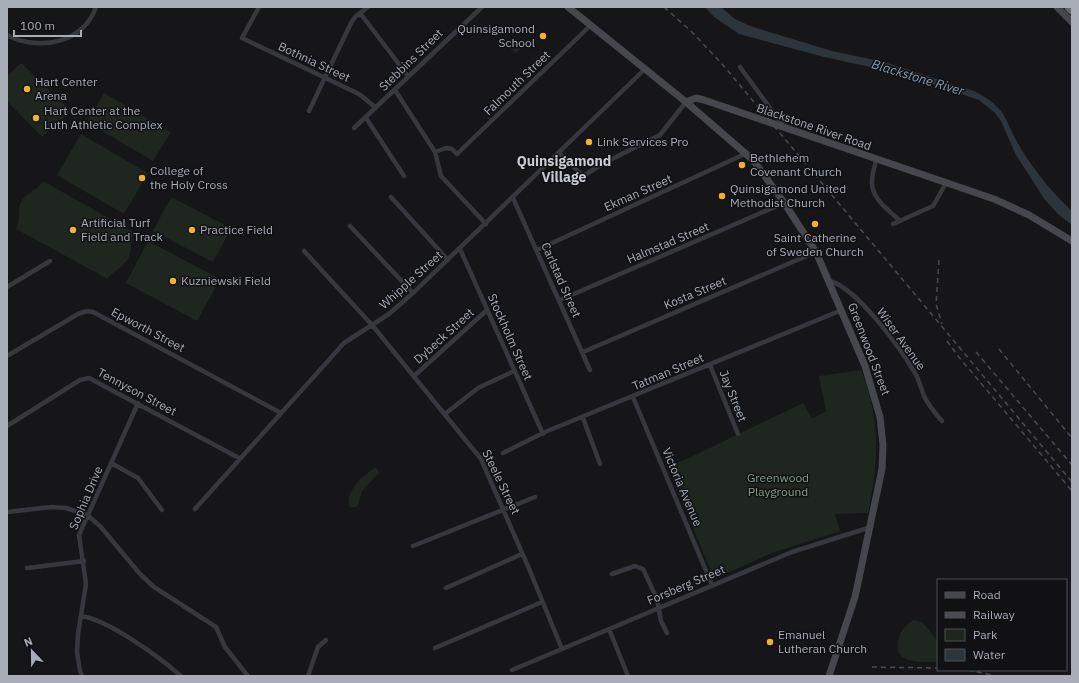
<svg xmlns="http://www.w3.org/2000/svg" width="1079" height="683" font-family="'IBM Plex Sans',sans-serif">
<rect width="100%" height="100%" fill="#161618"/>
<!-- green -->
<path fill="#1e261f" d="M514,37L521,48L516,54L507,44Z
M21,63L71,111L42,137L7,101V76Z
M104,93L171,132L153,161L87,122Z
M81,134L148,173L124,214L57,175Z
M43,181L135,233C129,241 133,250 128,259C123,268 112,271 108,279L16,229C21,220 17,212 20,204C25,192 37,191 43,181Z
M171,197L231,228L213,262L153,231Z
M148,241L220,279L197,321L126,283Z
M861,370C881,420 879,460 868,513L835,514L840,531L772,553L714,579L668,466L689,458L803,403L812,419L826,411L819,376Z
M375,468H377L379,473L362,491L358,506L350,508C344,492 362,476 375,468Z
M914,620L923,623L938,641V662C929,662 912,663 904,658C890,649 901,625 914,620Z"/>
<!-- water -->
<path fill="#2c353c" d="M705,7H721L735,19L750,26L832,51L884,62L974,91C1010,110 1003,119 1021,149C1035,171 1053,194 1072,211V225L1059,215L1045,200L1016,155L1001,121L995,113L979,100L903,74L824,57L739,34L714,17Z"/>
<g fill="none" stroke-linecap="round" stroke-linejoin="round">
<!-- street -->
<path stroke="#37383d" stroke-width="4.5" d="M259,7L242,38L359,94L375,107
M360,13L408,76
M7,35C38,52 84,43 96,7
M740,67L784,127
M395,90L435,152L441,176L486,224
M309,111L351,23L355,17L368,7
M366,118L404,176
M354,128L482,7
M435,152L446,148L452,149L457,154L591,25
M559,153L583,176L606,162L660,135L686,102
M876,159C875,167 872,174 872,181C871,199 889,210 900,221
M391,197L448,260
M513,198L590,370
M893,224L933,206L946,183
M350,226L413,293
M460,249L543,434
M537,250L747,153
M304,251L372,325L481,459L530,571L562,649
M830,281C858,289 900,348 915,373C919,380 921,388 924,396C928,405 936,414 942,421
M7,287L50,261
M560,300L784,203
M583,352L816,252
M7,356L78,314L87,311L93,312L281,413
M710,365L738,434
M414,376L487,310
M633,397L712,585
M445,414L478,388L514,371
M583,418L600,464
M7,426L80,380L89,378L239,458
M503,453L545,432L842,310
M111,463L138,478L162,510
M195,509L344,343L389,314L413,293L645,69
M7,512L52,507L66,508L87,515L100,526L140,574L154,587L216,627L225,647L247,675
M413,546L535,497
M27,568L84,561
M612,574L635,566L643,569L657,599L661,621L667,633
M446,588L522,554
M81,616C109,620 159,657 181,676
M609,629L628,676
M435,648L542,602
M512,670L792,552L871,527
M82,676L80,671L77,652L78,634L86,584L79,535L138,403
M308,676L318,647L326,640"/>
<!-- secondary -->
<path stroke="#45474d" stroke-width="7" d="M568,7L686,102L753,160L783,201L816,252L865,366L880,417L883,445L882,469L855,597L829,676
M1057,7L1072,22
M686,102L696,98L704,100L994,199L1029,215L1072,241"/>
<!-- highway -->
<path stroke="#63666e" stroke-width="9" d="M1069,7L1072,10"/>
<!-- rail -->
<path stroke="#4a4c52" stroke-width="1.5" stroke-dasharray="5 4" stroke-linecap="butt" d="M664,7L692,32L723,65L1072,482
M939,260L936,304L942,324
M947,341L958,356L1072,491
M999,349L1072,438
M976,352L1072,465
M872,667L938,668
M968,670L997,676
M1070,676L1072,675"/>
</g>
<!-- markers -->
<g fill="#f2b134" stroke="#111113" stroke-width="1.5">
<circle cx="543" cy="36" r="4"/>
<circle cx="27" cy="89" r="4"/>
<circle cx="36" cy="118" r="4"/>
<circle cx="589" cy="142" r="4"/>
<circle cx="742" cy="165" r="4"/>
<circle cx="142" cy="178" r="4"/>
<circle cx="722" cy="196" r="4"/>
<circle cx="815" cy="224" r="4"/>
<circle cx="73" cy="230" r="4"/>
<circle cx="192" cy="230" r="4"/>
<circle cx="173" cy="281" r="4"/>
<circle cx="770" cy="642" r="4"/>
</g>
<g text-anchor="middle" stroke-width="3" stroke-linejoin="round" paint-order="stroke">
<!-- poi labels -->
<g font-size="12" fill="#a8adb8" stroke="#111113" text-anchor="start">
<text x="535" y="33" text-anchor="end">Quinsigamond<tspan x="535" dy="14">School</tspan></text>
<text x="35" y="86">Hart Center<tspan x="35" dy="14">Arena</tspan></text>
<text x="44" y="115">Hart Center at the<tspan x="44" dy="14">Luth Athletic Complex</tspan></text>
<text x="597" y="146">Link Services Pro</text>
<text x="750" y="162">Bethlehem<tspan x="750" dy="14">Covenant Church</tspan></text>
<text x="150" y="175">College of<tspan x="150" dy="14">the Holy Cross</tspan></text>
<text x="730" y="193">Quinsigamond United<tspan x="730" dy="14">Methodist Church</tspan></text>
<text x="81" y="227">Artificial Turf<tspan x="81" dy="14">Field and Track</tspan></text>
<text x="200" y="234">Practice Field</text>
<text x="815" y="242" text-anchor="middle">Saint Catherine<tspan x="815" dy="14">of Sweden Church</tspan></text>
<text x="181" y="285">Kuzniewski Field</text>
<text x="778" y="639">Emanuel<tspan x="778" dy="14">Lutheran Church</tspan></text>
</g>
<!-- street labels -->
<g font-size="12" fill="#a8adb8" stroke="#111113">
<text transform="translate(411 60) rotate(-44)" y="4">Stebbins Street</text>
<text transform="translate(314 62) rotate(25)" y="4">Bothnia Street</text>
<text transform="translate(517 83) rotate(-44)" y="4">Falmouth Street</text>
<text transform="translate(814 127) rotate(19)" y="4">Blackstone River Road</text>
<text transform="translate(638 193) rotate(-24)" y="4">Ekman Street</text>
<text transform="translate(668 243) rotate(-23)" y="4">Halmstad Street</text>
<text transform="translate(411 280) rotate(-42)" y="4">Whipple Street</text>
<text transform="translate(561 280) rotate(66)" y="4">Carlstad Street</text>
<text transform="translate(695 293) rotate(-23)" y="4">Kosta Street</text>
<text transform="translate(148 330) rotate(28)" y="4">Epworth Street</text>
<text transform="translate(444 336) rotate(-42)" y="4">Dybeck Street</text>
<text transform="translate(510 337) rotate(66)" y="4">Stockholm Street</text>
<text transform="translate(901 339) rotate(54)" y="4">Wiser Avenue</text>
<text transform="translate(869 349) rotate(69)" y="4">Greenwood Street</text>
<text transform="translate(668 372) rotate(-23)" y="4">Tatman Street</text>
<text transform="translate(137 392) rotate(28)" y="4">Tennyson Street</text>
<text transform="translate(733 396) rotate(68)" y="4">Jay Street</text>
<text transform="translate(501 482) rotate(64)" y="4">Steele Street</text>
<text transform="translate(682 487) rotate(67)" y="4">Victoria Avenue</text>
<text transform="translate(86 498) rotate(-67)" y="4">Sophia Drive</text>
<text transform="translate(686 585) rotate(-23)" y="4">Forsberg Street</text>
</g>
<!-- park labels -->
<g font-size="12" fill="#7fa381" stroke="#111113">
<text x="778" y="482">Greenwood<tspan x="778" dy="14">Playground</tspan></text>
</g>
<!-- water labels -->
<g font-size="13" font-style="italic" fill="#7f9bb3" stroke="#111113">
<text transform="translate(918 77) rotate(17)" y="5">Blackstone River</text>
</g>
<!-- quarter labels -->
<g font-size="14" font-weight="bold" fill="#c9ccd4" stroke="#111113">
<text x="564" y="166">Quinsigamond<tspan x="564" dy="16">Village</tspan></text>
</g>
</g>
<!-- border -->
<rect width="1079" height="683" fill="none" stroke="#a8adb8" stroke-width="16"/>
<!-- legend -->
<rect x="937" y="579" width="130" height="92" fill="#111113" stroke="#4d4f55"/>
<rect x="945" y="592" width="20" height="6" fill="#45474d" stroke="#4d4f55"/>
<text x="973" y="599" font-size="12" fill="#a8adb8">Road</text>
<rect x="945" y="612" width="20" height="6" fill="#4a4c52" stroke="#4d4f55"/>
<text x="973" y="619" font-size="12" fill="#a8adb8">Railway</text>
<rect x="945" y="629" width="20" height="12" fill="#1e261f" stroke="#4d4f55"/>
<text x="973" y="639" font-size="12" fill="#a8adb8">Park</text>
<rect x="945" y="649" width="20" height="12" fill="#2c353c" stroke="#4d4f55"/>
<text x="973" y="659" font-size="12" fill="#a8adb8">Water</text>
<!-- north arrow -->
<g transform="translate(32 651) rotate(338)" stroke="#111113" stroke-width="3" paint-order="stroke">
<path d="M0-3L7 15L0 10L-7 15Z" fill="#a8adb8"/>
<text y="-6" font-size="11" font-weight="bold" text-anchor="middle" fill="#a8adb8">N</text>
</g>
<!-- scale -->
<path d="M14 30v6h67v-6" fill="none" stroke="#a8adb8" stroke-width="2"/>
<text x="20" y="30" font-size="12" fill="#a8adb8" stroke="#111113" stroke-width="3" paint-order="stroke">100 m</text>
</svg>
